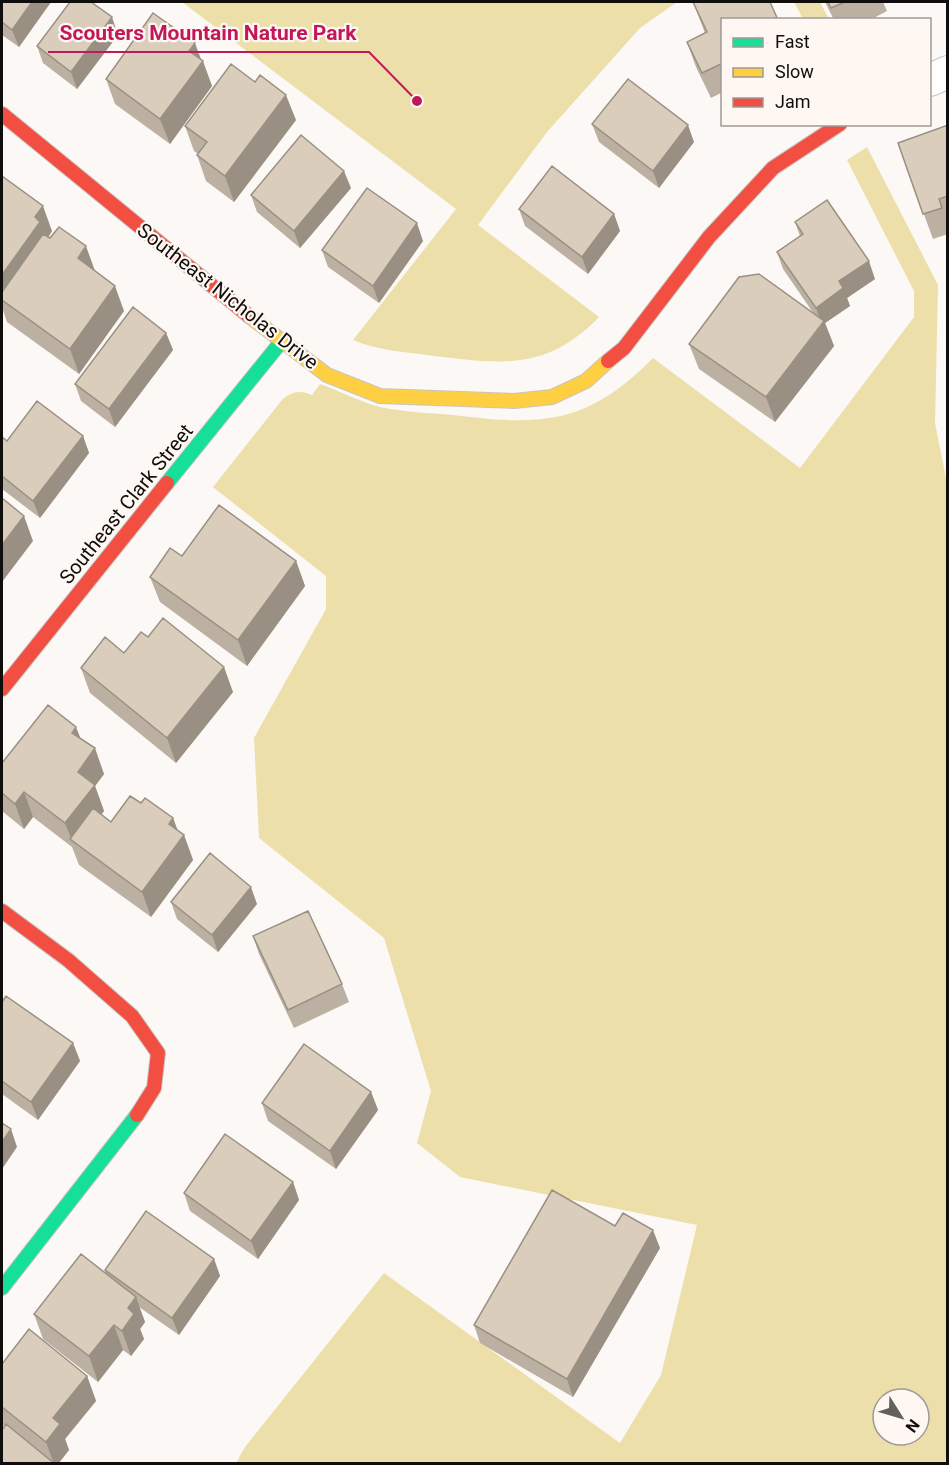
<svg xmlns="http://www.w3.org/2000/svg" width="949" height="1465" font-family="Roboto,sans-serif">
<rect width="100%" height="100%" fill="#fcf8f5"/>
<!-- green -->
<path fill="#ecdfaa" fill-rule="evenodd" d="M182,2H677L640,28L547,132L478,225L599,317C547,371 502,364 434,356C406,352 379,351 353,340L456,209Z
M794,2H820L829,19H803Z
M867,147L938,285L935,423L948,488L947,1463H236L245,1447L384,1273L620,1443L661,1375L697,1225L460,1177L417,1143L431,1091L384,938L259,838L254,738L326,609V576L213,487L282,400C292,391 300,390 312,395L320,384C340,391 360,402 380,407C404,412 429,413 453,415C542,426 587,425 653,358L800,468L914,317V291L847,160ZM883,1399H919V1435H883Z"/>
<g fill="none" stroke-linecap="round" stroke-linejoin="round">
<!-- street casing -->
<g stroke="#c8c5c2" stroke-width="34">
<path id="street" d="M930,80L948,72"/>
</g>
<!-- fast casing -->
<g stroke="#c8c5c2" stroke-width="16">
<path id="fast" d="M167,483L281,342
M2,1288L137,1115"/>
</g>
<!-- slow casing -->
<g stroke="#c8c5c2" stroke-width="16">
<path id="slow" d="M249,316L327,375L380,396L514,401L552,397L586,381L608,361"/>
</g>
<!-- jam casing -->
<g stroke="#c8c5c2" stroke-width="16">
<path id="jam" d="M2,114L249,316
M608,361L624,348L709,237L773,168L840,124
M2,689L167,483
M2,911L68,960L132,1016L158,1053L154,1088L137,1115"/>
</g>
<!-- street -->
<use href="#street" stroke="#fffefe" stroke-width="32"/>
<!-- fast -->
<use href="#fast" stroke="#16e098" stroke-width="14"/>
<!-- slow -->
<use href="#slow" stroke="#ffcf43" stroke-width="14"/>
<!-- jam -->
<use href="#jam" stroke="#f24e42" stroke-width="14"/>
</g>
<!-- wall -->
<path fill="#bbb0a1" d="M2,2H51L19,47L2,35Z
M693,2L723,20V92L711,98L696,67L687,42L705,33Z
M825,2H883L887,11L870,20H834Z
M118,35L77,89L43,63L37,46Z
M201,59L212,86L170,144L115,104L106,79Z
M296,120L234,202L206,181L197,155L198,154L194,151L185,126Z
M592,124L694,142L659,188L599,142Z
M948,125V234L933,239L898,143Z
M2,176L52,231L48,237L95,271L124,311L79,374L7,322L2,307Z
M351,188L300,248L257,212L251,195Z
M519,209L614,214L620,231L588,274L525,226Z
M795,222L875,279L847,298L850,306L825,323L834,346L775,422L699,369L689,344L814,314L783,269L777,252L800,236Z
M423,241L379,303L328,267L322,250Z
M166,333L173,350L115,427L81,401L75,384Z
M83,436L89,453L40,518L2,489V437L7,441Z
M182,556L296,561L305,586L247,666L160,602L150,577Z
M148,637L233,692L176,763L90,693L81,668L124,653Z
M81,739L104,774L95,786L104,811L101,814L111,822L141,803L173,818L177,830L184,835L193,860L151,917L79,865L72,847L33,817L24,829L2,811V763Z
M171,902L257,904L218,952L177,919Z
M253,936L342,984L349,1002L294,1028L259,954Z
M2,1002L73,1043L80,1061L38,1120L2,1094Z
M371,1092L378,1110L336,1169L268,1121L262,1103Z
M293,1182L299,1200L258,1259L190,1211L184,1193Z
M615,1226L660,1248L573,1397L480,1343L474,1325Z
M214,1259L220,1276L179,1335L139,1307L145,1322L140,1329L144,1339L131,1356L123,1350L98,1382L43,1339L34,1314L106,1274L105,1270Z
M2,1364L87,1376L96,1401L65,1439L69,1450L58,1464H2L4,1426L2,1424Z"/>
<!-- shaded-wall -->
<path fill="#999083" d="M32,2H51L19,47L12,30Z
M112,17L118,35L77,89L71,72Z
M195,43L202,62L203,61L212,86L170,144L160,119L189,51Z
M286,95L296,120L234,202L225,176Z
M688,125L694,142L659,188L653,171Z
M344,171L351,188L300,248L294,231Z
M43,206L52,231L47,239L8,303L2,284V275L35,217Z
M614,214L620,231L588,274L582,257Z
M417,223L423,241L379,303L373,286Z
M86,246L95,271L78,258Z
M869,261L875,279L847,298L850,306L825,323L834,346L775,422L766,397L822,325L816,308L839,281Z
M115,286L124,311L79,374L70,349Z
M166,333L173,350L115,427L109,409Z
M83,436L89,453L40,518L33,501Z
M24,516L33,541L2,582V545Z
M296,561L305,586L247,666L238,640Z
M224,667L233,692L176,763L167,738Z
M76,727L86,752L72,733Z
M95,748L104,774L95,786L104,811L77,845L72,841L65,823L78,772Z
M24,792L33,817L24,829L15,804Z
M173,818L181,839L184,835L193,860L151,917L142,892L169,824Z
M251,887L257,904L218,952L212,935Z
M73,1043L80,1061L38,1120L31,1102Z
M371,1092L378,1110L336,1169L330,1151Z
M11,1129L17,1147L2,1169V1142Z
M293,1182L299,1200L258,1259L251,1241Z
M653,1230L660,1248L573,1397L567,1379Z
M214,1259L220,1276L179,1335L172,1318Z
M136,1297L145,1322L140,1329L144,1339L131,1356L122,1331L128,1308Z
M114,1325L123,1350L98,1382L89,1356Z
M87,1376L96,1401L65,1439L69,1450L58,1464H54L46,1442L53,1418Z"/>
<!-- building -->
<path fill="#dacdbb" stroke="#999083" stroke-width="1.5" d="M2,2H32L12,30L2,22Z
M70,2H91L112,17L71,72L37,46Z
M693,2H770L778,20H723V63L702,73L687,42L707,32Z
M828,2H845L831,8Z
M153,13L195,43L189,51L203,61L160,119L106,79Z
M231,64L255,82L260,75L286,95L225,176L197,155L207,142L185,126Z
M628,79L688,125L653,171L592,124Z
M948,125V196L939,199L942,208L923,214L898,143Z
M301,135L344,171L294,231L251,195Z
M552,166L614,214L582,257L519,209Z
M2,176L43,206L35,217L40,222L2,275Z
M367,188L417,223L373,286L322,250Z
M827,200L869,261L839,281L843,288L816,308L777,252L803,234L795,222Z
M59,227L86,246L78,258L115,286L70,349L2,300V292L43,234L50,238Z
M759,274L824,321L766,397L689,344L739,277Z
M133,307L166,333L109,409L75,384Z
M37,401L83,436L33,501L2,476V437L7,441Z
M2,498L24,516L2,545Z
M219,505L296,561L238,640L150,577L170,548L182,556Z
M163,618L224,667L167,738L81,668L105,637L124,653L141,632L148,637Z
M48,705L76,727L72,733L95,748L78,772L95,785L65,823L24,792L15,804L2,793V763Z
M130,796L141,803L145,798L173,818L169,824L184,835L142,892L70,839L93,808L111,822Z
M210,853L251,887L212,935L171,902Z
M308,911L342,984L288,1010L253,936Z
M6,996L73,1043L31,1102L2,1081V1002Z
M304,1044L371,1092L330,1151L262,1103Z
M2,1123L11,1129L2,1142Z
M225,1134L293,1182L251,1241L184,1193Z
M552,1190L615,1226L623,1213L653,1230L567,1379L474,1325Z
M146,1211L214,1259L172,1318L105,1270Z
M81,1254L136,1297L128,1308L134,1314L122,1331L114,1325L89,1356L34,1314Z
M29,1329L87,1376L53,1418L60,1424L46,1442L2,1407V1364Z
M6,1424L55,1464H2V1430Z"/>
<g text-anchor="middle" stroke-width="4.5" stroke-linejoin="round" paint-order="stroke">
<!-- street labels -->
<g font-size="20" fill="#100e0c" stroke="#fff7f2">
<text transform="translate(228 296) rotate(38)" y="7">Southeast Nicholas Drive</text>
<text transform="translate(126 504) rotate(-51)" y="7">Southeast Clark Street</text>
</g>
</g>
<!-- callouts -->
<path fill="none" stroke="#c2185b" stroke-width="2" d="M417 101L369 52H48"/>
<circle fill="#c2185b" stroke="#fff7f2" stroke-width="2" cx="417" cy="101" r="6"/>
<g font-size="21" text-anchor="middle" font-weight="bold" fill="#c2185b" stroke="#fff7f2" stroke-width="4.5" stroke-linejoin="round" paint-order="stroke">
<text x="208" y="40">Scouters Mountain Nature Park</text>
</g>
<!-- border -->
<rect width="949" height="1465" fill="none" stroke="#100e0c" stroke-width="6"/>
<!-- legend -->
<rect x="721" y="18" width="210" height="108" fill="#fff7f2" stroke="#9f9a96" stroke-width="1.5"/>
<rect x="733" y="38" width="30" height="9" fill="#16e098" stroke="#9f9a96" stroke-width="1.5"/>
<text x="775" y="48" font-size="18" fill="#100e0c">Fast</text>
<rect x="733" y="68" width="30" height="9" fill="#ffcf43" stroke="#9f9a96" stroke-width="1.5"/>
<text x="775" y="78" font-size="18" fill="#100e0c">Slow</text>
<rect x="733" y="98" width="30" height="9" fill="#f24e42" stroke="#9f9a96" stroke-width="1.5"/>
<text x="775" y="108" font-size="18" fill="#100e0c">Jam</text>
<!-- north arrow -->
<g transform="translate(901 1417) rotate(127)"><circle r="28" fill="#fff7f2" stroke="#9f9a96" stroke-width="1.5"/>
<path d="M0-4.5L10 22L0 15L-10 22Z" fill="#63605e"/>
<text y="-9" font-size="16" font-weight="bold" text-anchor="middle" fill="#100e0c">N</text>
</g>
</svg>
